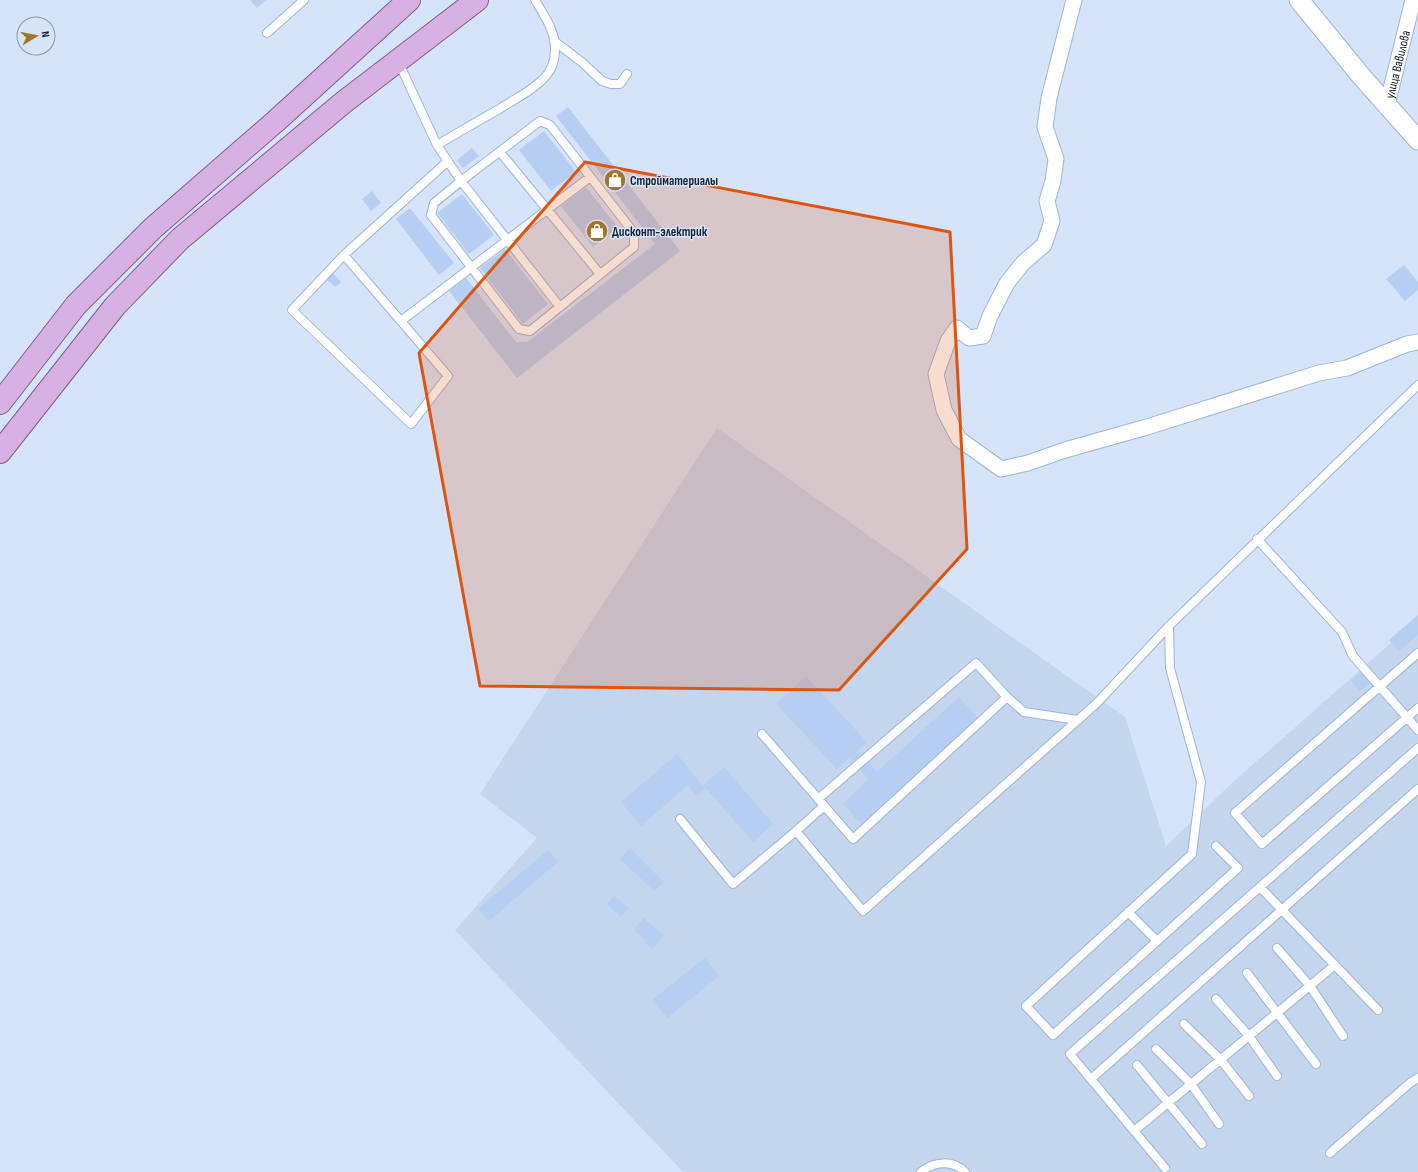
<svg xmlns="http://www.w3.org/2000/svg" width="1418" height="1172" font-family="'Sofia Sans Condensed',sans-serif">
<rect width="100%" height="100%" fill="#d6e4fb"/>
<!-- built -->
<path fill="#c4d5ee" d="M717,428L1125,717L1166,846L1233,782L1418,619V1172H683L455,930L537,838L480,794Z"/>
<!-- building -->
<path fill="#b6cef2" d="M250,0H266L257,8Z
M568,107L680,251L517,378L449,291L466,278L516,342H527L655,244L556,116Z
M544,131L576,172L551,191L519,150Z
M472,148L479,156L463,168L457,160Z
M586,187L618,228L593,247L561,206Z
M372,191L381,203L371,211L362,199Z
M462,194L494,235L469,254L437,213Z
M410,208L454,263L439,275L396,219Z
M505,249L548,304L523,324L480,268Z
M1404,265L1418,282V290L1405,301L1386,279Z
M333,273L341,282L335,287L326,279Z
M1418,615V635L1399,651L1389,640Z
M1361,672L1370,683L1360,692L1351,681Z
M806,676L867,742L857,751L877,772L959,697L979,719L863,826L843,804L869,779L849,758L837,769L776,704Z
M677,754L705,789L697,796L688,785L641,826L621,802Z
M724,767L773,824L753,842L703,785Z
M630,848L664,882L654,891L620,859Z
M548,850L558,862L489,921L478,909Z
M614,896L629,908L621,917L607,904Z
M643,918L664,935L652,949L645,943L646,941L634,930Z
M705,958L719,976L667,1018L652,1000Z"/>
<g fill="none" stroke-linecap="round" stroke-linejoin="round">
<!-- service casing -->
<g stroke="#9eb5d8" stroke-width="10">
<path id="service" d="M267,33L304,0
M554,41L583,63L602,81L611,84H620L627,74
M398,61L437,145L461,181L540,121L550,125L634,233V247L530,331L519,329L431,215L434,203L461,181L560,307
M437,145C459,132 480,120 501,108C516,98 534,90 546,76C552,69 555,59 555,50C556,32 544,15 535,0
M500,152L600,274
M344,255L292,310L411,424L448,376L344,255L448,161
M401,321L590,177
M1257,539L1342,632L1353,656L1418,730
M1169,626L1170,668L1201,782L1192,854L1026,1006L1053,1035L1238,868L1216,846
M1418,653L1235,813L1262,844L1418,708
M762,734L853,839L1007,697L1024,712L1078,720
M818,799L976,663L1007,697
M680,819L733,884L796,831L824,806
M796,831L863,911L1097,703L1169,626L1418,385
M1260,887L1378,1010
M1128,912L1157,941
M1277,948L1310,986L1343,1036
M1247,973L1316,1064
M1216,999L1249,1036L1277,1076
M1184,1024L1221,1060L1249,1096
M1156,1049L1191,1084L1219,1124
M1137,1065L1202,1144
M1091,1079L1418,789
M1134,1131L1335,965
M1330,1153L1410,1083L1418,1078
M1165,1168L1070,1054L1418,748
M921,1172C934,1161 953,1160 965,1172"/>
</g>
<!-- minor casing -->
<g stroke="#9eb5d8" stroke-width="17">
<g id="minor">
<path d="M1074,0L1049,98L1045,127L1056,159L1053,181L1047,201L1052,221L1044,245L1023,263L1007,283L990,316L983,336L969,338L957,328L948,341L936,374L944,410L959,439L1001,469L1028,463L1065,450L1147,427L1319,373L1347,368L1407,344L1418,342"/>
<path id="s1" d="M1387,105L1413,0"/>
</g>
</g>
<!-- tertiary casing -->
<g stroke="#9eb5d8" stroke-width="21">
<path id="tertiary" d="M1299,0L1362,77L1418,140"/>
</g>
<!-- primary casing -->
<g stroke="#825c95" stroke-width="24">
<path id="primary" d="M0,403L76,305L153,228L276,121L409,0
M0,452L115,306L180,239L344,102L477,0"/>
</g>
<!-- service -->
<use href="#service" stroke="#fff" stroke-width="8"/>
<!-- minor -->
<use href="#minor" stroke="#fff" stroke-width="15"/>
<!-- tertiary -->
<use href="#tertiary" stroke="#fff" stroke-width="19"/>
<!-- primary -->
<use href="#primary" stroke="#d6b0e0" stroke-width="22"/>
</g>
<!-- marked area -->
<path fill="#de560e" fill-opacity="0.2" stroke="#de560e" stroke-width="3" stroke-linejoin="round" d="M585,162L950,232L967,549L839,690L480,686L419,353Z"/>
<!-- icons -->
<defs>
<g id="shop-disc" transform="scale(1.15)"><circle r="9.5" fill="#a27627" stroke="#d6e4fb"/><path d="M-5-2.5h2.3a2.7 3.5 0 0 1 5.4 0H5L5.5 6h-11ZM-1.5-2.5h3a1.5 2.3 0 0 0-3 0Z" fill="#fff"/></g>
</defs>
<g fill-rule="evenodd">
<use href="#shop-disc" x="615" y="180"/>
<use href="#shop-disc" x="597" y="231"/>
</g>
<g text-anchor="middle" stroke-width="3" stroke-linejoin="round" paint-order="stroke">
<!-- street labels -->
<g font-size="13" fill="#1a2230" stroke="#d6e4fb">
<text dy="5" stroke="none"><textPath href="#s1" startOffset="42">улица Вавилова</textPath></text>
</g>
<!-- poi labels -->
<g font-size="13" font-weight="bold" fill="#1a2230" stroke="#d6e4fb" text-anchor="start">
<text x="630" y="185">Стройматериалы</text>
<text x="612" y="236">Дисконт-электрик</text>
</g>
</g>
<!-- north arrow -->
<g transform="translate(36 36) rotate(80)"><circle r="19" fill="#d6e4fb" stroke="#8b96aa"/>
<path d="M0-3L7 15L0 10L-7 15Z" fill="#a27627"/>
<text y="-6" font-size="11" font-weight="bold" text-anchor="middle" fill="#1a2230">N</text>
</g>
</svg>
